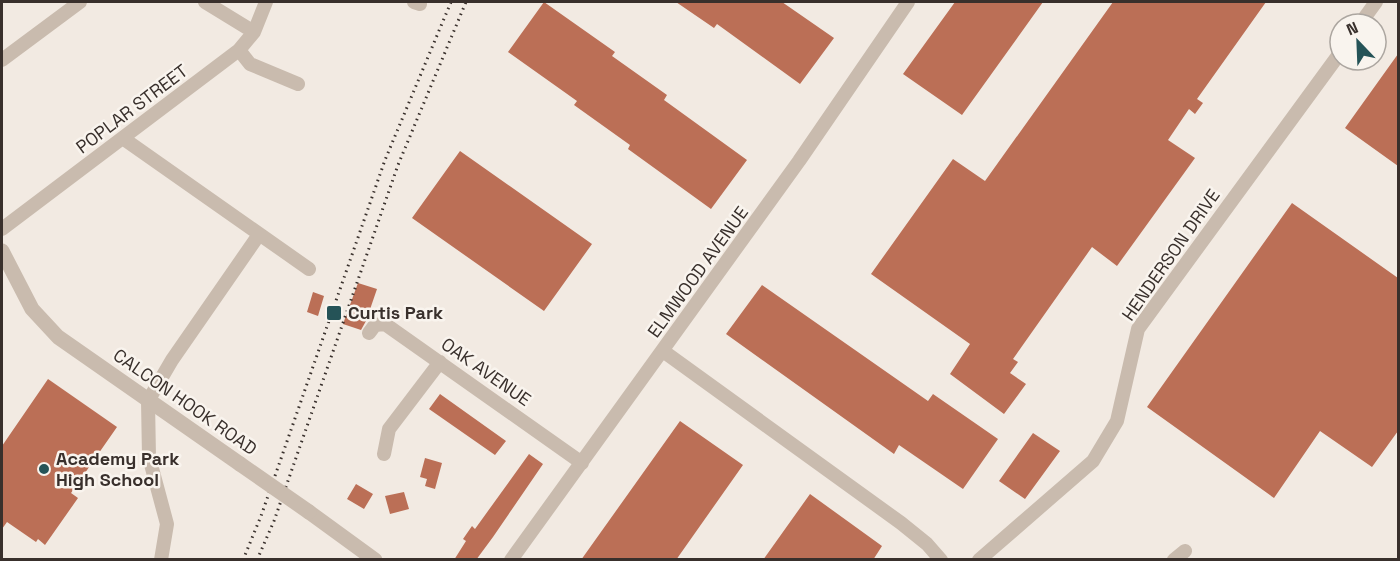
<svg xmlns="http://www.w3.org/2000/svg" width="1400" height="561" font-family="'Space Grotesk',sans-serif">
<rect width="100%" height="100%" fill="#f2eae2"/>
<!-- building -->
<path fill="#bb6f56" d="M544,2L615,52L612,56L667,95L664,100L747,160L711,209L628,149L630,145L574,105L577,101L508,52Z
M676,2H782L834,38L800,84L717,24L714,28Z
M955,2H1043L962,115L903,74Z
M1113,2H1266L1197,99L1203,103L1195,114L1189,109L1168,140L1195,158L1117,266L1092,247L1013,359L1018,362L1010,373L1026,384L1004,414L950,374L970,344L871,274L953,159L985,181Z
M1398,54V166L1345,128Z
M460,151L592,244L544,311L412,218Z
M1292,203L1398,278V431L1372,467L1320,431L1274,498L1147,407Z
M358,283L377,289L366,321L361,330L343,324Z
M762,285L928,401L933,394L998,439L963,489L899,445L894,454L726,334Z
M313,292L324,296L318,316L307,312Z
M48,379L117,427L71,493L78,498L45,545L38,539L36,542L7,522L2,529V446Z
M440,394L506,441L495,455L429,409Z
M680,421L743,465L676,560H581Z
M1033,433L1060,451L1025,499L999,481Z
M529,454L543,464L493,537L476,560H454L466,541L463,539L472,526L475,529Z
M425,458L442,463L435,489L425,486L427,479L420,477Z
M356,484L373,494L364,509L347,499Z
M404,492L409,509L390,514L385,496Z
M810,494L882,546L873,560H763Z"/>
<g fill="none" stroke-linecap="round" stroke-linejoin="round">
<!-- minor -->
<path stroke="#c9bbae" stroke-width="14" d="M205,2L254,32
M414,2L420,4
M1360,24L1376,2
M239,50L250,64L298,84
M2,60L80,2
M124,139L309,269
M2,229L239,50L254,32L266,2
M369,333L375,325L385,324L582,463
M663,351L901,523L927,544L941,560
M384,454L389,429L440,362
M161,560L167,524L149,457L148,401L172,360L258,236
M511,560L799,161L908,2
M979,560L1093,461L1117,421L1138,329L1340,53
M1174,560L1185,551"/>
<!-- tertiary -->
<path stroke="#c9bbae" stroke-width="15" d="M2,251L32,309L58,337L240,464
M309,512L375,560"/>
<!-- rail -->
<path stroke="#39302c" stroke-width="3" stroke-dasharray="1.5 4.5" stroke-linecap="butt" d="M243,560L261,516L385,160L451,2
M257,560L274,521L398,165L466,2"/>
<!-- tertiary-bridge -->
<path stroke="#c9bbae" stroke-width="15" d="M240,464L309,512"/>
</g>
<!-- markers -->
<g fill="#255357" stroke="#f9f4ee" stroke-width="2">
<rect x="326" y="305" width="16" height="16" rx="3"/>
<circle cx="44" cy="469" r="6"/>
</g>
<g text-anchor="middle" stroke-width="5" stroke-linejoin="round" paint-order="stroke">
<!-- street labels -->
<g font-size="18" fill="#39302c" stroke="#f9f4ee">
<text transform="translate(132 109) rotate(-37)" y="6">POPLAR STREET</text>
<text transform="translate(1171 255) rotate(-55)" y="6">HENDERSON DRIVE</text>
<text transform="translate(698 272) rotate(-54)" y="6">ELMWOOD AVENUE</text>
<text transform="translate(486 372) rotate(35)" y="6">OAK AVENUE</text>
<text transform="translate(185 402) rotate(35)" y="6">CALCON HOOK ROAD</text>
</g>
<!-- poi labels -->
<g font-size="18" font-weight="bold" fill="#39302c" stroke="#f9f4ee" text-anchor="start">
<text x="348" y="319">Curtis Park</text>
<text x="56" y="465">Academy Park<tspan x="56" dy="21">High School</tspan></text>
</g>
</g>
<!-- border -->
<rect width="1400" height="561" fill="none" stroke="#39302c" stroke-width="6"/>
<!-- north arrow -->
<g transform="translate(1358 42) rotate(337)"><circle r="28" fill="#f9f4ee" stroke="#aca6a0" stroke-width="1.5"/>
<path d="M0-4.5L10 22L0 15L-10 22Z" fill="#255357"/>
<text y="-9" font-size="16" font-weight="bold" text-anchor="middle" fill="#39302c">N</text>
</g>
</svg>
